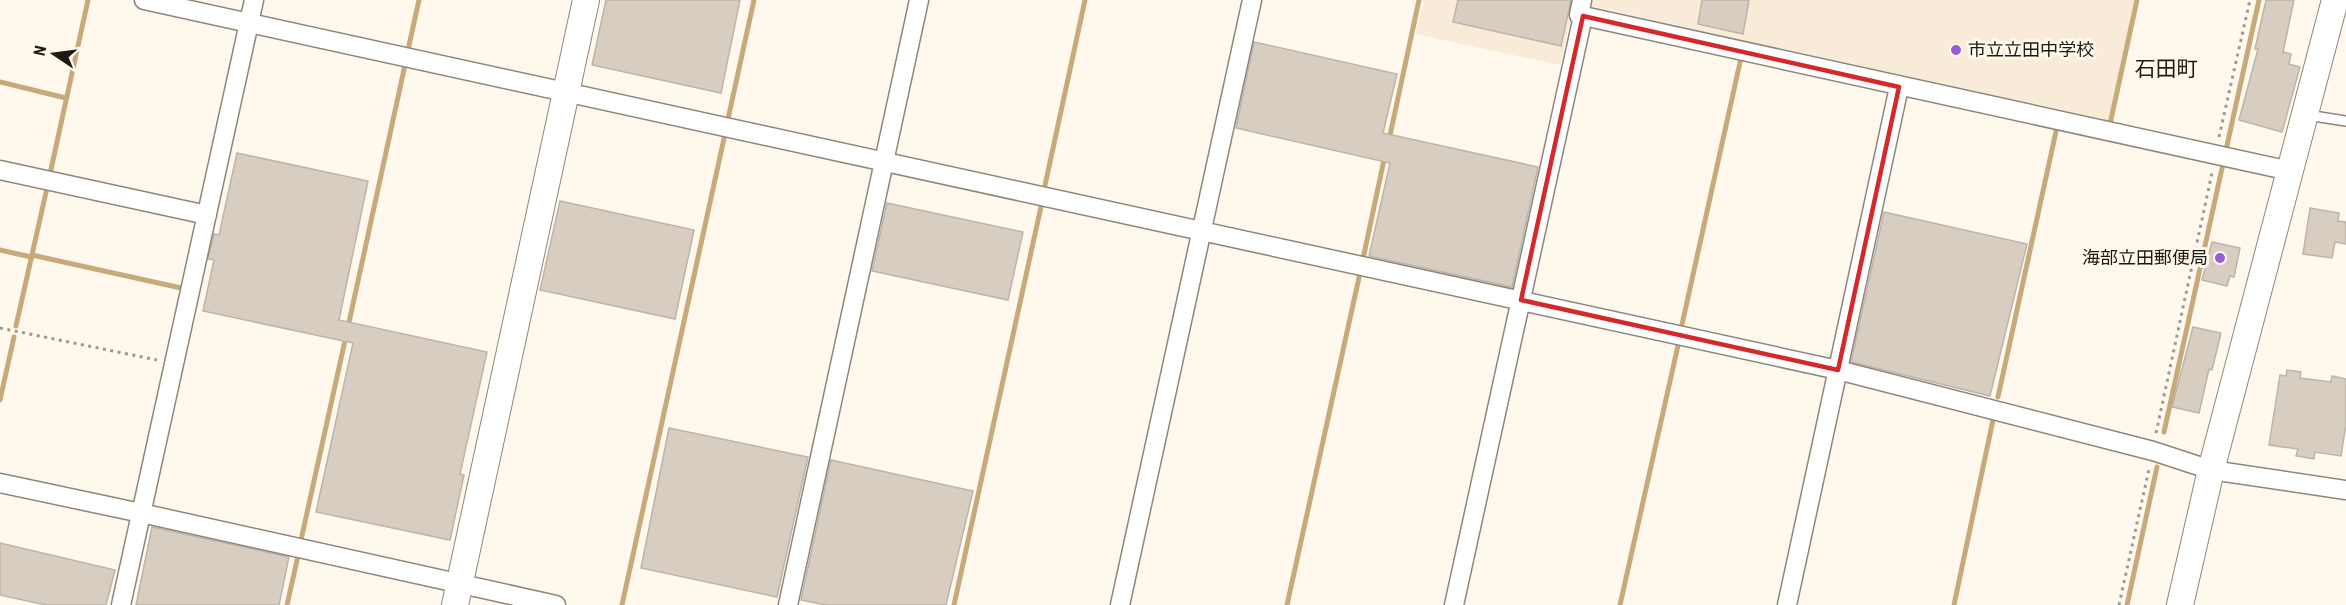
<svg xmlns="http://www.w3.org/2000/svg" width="2346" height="605" font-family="'Roboto Condensed','Noto Sans JP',sans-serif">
<rect width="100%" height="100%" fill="#fff8ed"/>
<!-- built -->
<path fill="#f8ebd7" d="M1424,0H2135L2108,122L1575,2L1560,65L1416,34Z"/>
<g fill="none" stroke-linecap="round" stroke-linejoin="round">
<!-- stream -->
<path stroke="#c7a97a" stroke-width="5" d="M408,50L419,0
M0,82L66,98
M728,119L754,0
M2105,122L2110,124L2137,0
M1389,140L1419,0
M2226,150L2259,0
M50,174L88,0
M1044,190L1085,0
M0,250L31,257
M32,255L181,288
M1363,259L1385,155
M16,326L47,188
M348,327L405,65
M1681,329L1741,58
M1998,397L2057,127
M0,400L14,337
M2164,432L2223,164
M301,540L346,336
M287,605L298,556
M622,605L725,134
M954,605L1042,202
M1287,605L1360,273
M1620,605L1679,341
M1954,605L1993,420
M2127,605L2157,467"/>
</g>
<!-- building -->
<path fill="#d7cec1" stroke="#bdb4a8" stroke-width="1.5" d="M606,0H740L721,93L592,65Z
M1458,0H1571L1561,46L1453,22Z
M1702,0H1749L1743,34L1698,24Z
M2266,0H2294L2283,52L2291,54L2289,64L2300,67L2282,132L2239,120L2258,49H2255Z
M1254,42L1397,74L1383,133L1538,167L1512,287L1369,256L1390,163L1236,128Z
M237,153L368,181L339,320L487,352L460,474L464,475L450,540L316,512L353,343L203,311L214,260L208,259L214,234L219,235Z
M560,201L694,230L675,319L540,290Z
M887,203L1023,232L1008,300L872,271Z
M2310,208L2339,213L2338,221L2346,222V244L2335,242L2332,258L2303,254Z
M1884,212L2027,244L1990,396L1851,362Z
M2212,242L2240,248L2234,277L2230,276L2227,286L2202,280Z
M2193,327L2221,333L2212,370L2209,369L2199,413L2172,407Z
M2287,370L2301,372L2300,378L2331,382L2332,376L2346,379V424L2341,456L2315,452L2314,459L2296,456L2298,449L2269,445L2280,375L2286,376Z
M669,428L808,457L777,597L641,568Z
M831,460L973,491L946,605H826L801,600Z
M152,527L289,557L279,605H136Z
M0,543L115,570L106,605H46L0,595Z"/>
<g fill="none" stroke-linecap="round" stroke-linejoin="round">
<!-- lane casing -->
<g stroke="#8e867a" stroke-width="12">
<path id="lane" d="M2307,115L2346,121"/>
</g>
<!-- street casing -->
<g stroke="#8e867a" stroke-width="21">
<path id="street" d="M144,0L1838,370L2153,451L2211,470L2346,490
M1582,0L1579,15L2290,171
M0,170L207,215
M0,483L141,513L556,605
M121,605L254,0
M788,605L919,0
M1120,605L1252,0
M1454,605L1583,16
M1787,605L1899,87"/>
</g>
<!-- secondary casing -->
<g stroke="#8e867a" stroke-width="28">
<path id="secondary" d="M455,605L586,0
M2180,605L2211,470L2335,0"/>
</g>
<!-- path -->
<path stroke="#9e9990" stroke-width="3" stroke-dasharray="3 4.5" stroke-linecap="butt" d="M2219,137L2250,0
M0,328L157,360
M2156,433L2212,173
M2119,605L2149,469"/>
<!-- lane -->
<use href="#lane" stroke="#fff" stroke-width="9"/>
<!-- street -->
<use href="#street" stroke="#fff" stroke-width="18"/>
<!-- secondary -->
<use href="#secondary" stroke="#fff" stroke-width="26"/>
</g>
<!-- marked area -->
<path fill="none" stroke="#d62828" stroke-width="4.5" stroke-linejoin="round" d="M1583,16L1899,87L1838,370L1521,300Z"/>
<!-- markers -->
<g fill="#975ed6" stroke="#fff8ed" stroke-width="2">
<circle cx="1956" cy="50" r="6"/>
<circle cx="2220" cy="258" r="6"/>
</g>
<g text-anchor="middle" stroke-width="6" stroke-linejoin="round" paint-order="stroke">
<!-- poi labels -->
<g font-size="18" fill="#1d1a15" stroke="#fff8ed" text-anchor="start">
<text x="1968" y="56">市立立田中学校</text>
<text x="2208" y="264" text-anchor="end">海部立田郵便局</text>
</g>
<!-- quarter labels -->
<g font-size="21" fill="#1d1a15" stroke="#fff8ed">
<text x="2166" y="76">石田町</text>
</g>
</g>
<!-- north arrow -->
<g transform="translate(54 54) rotate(283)" stroke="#fff8ed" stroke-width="4.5" paint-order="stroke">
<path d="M0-4.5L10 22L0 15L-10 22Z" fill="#1d1a15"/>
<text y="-9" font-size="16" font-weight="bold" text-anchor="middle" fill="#1d1a15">N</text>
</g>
</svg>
